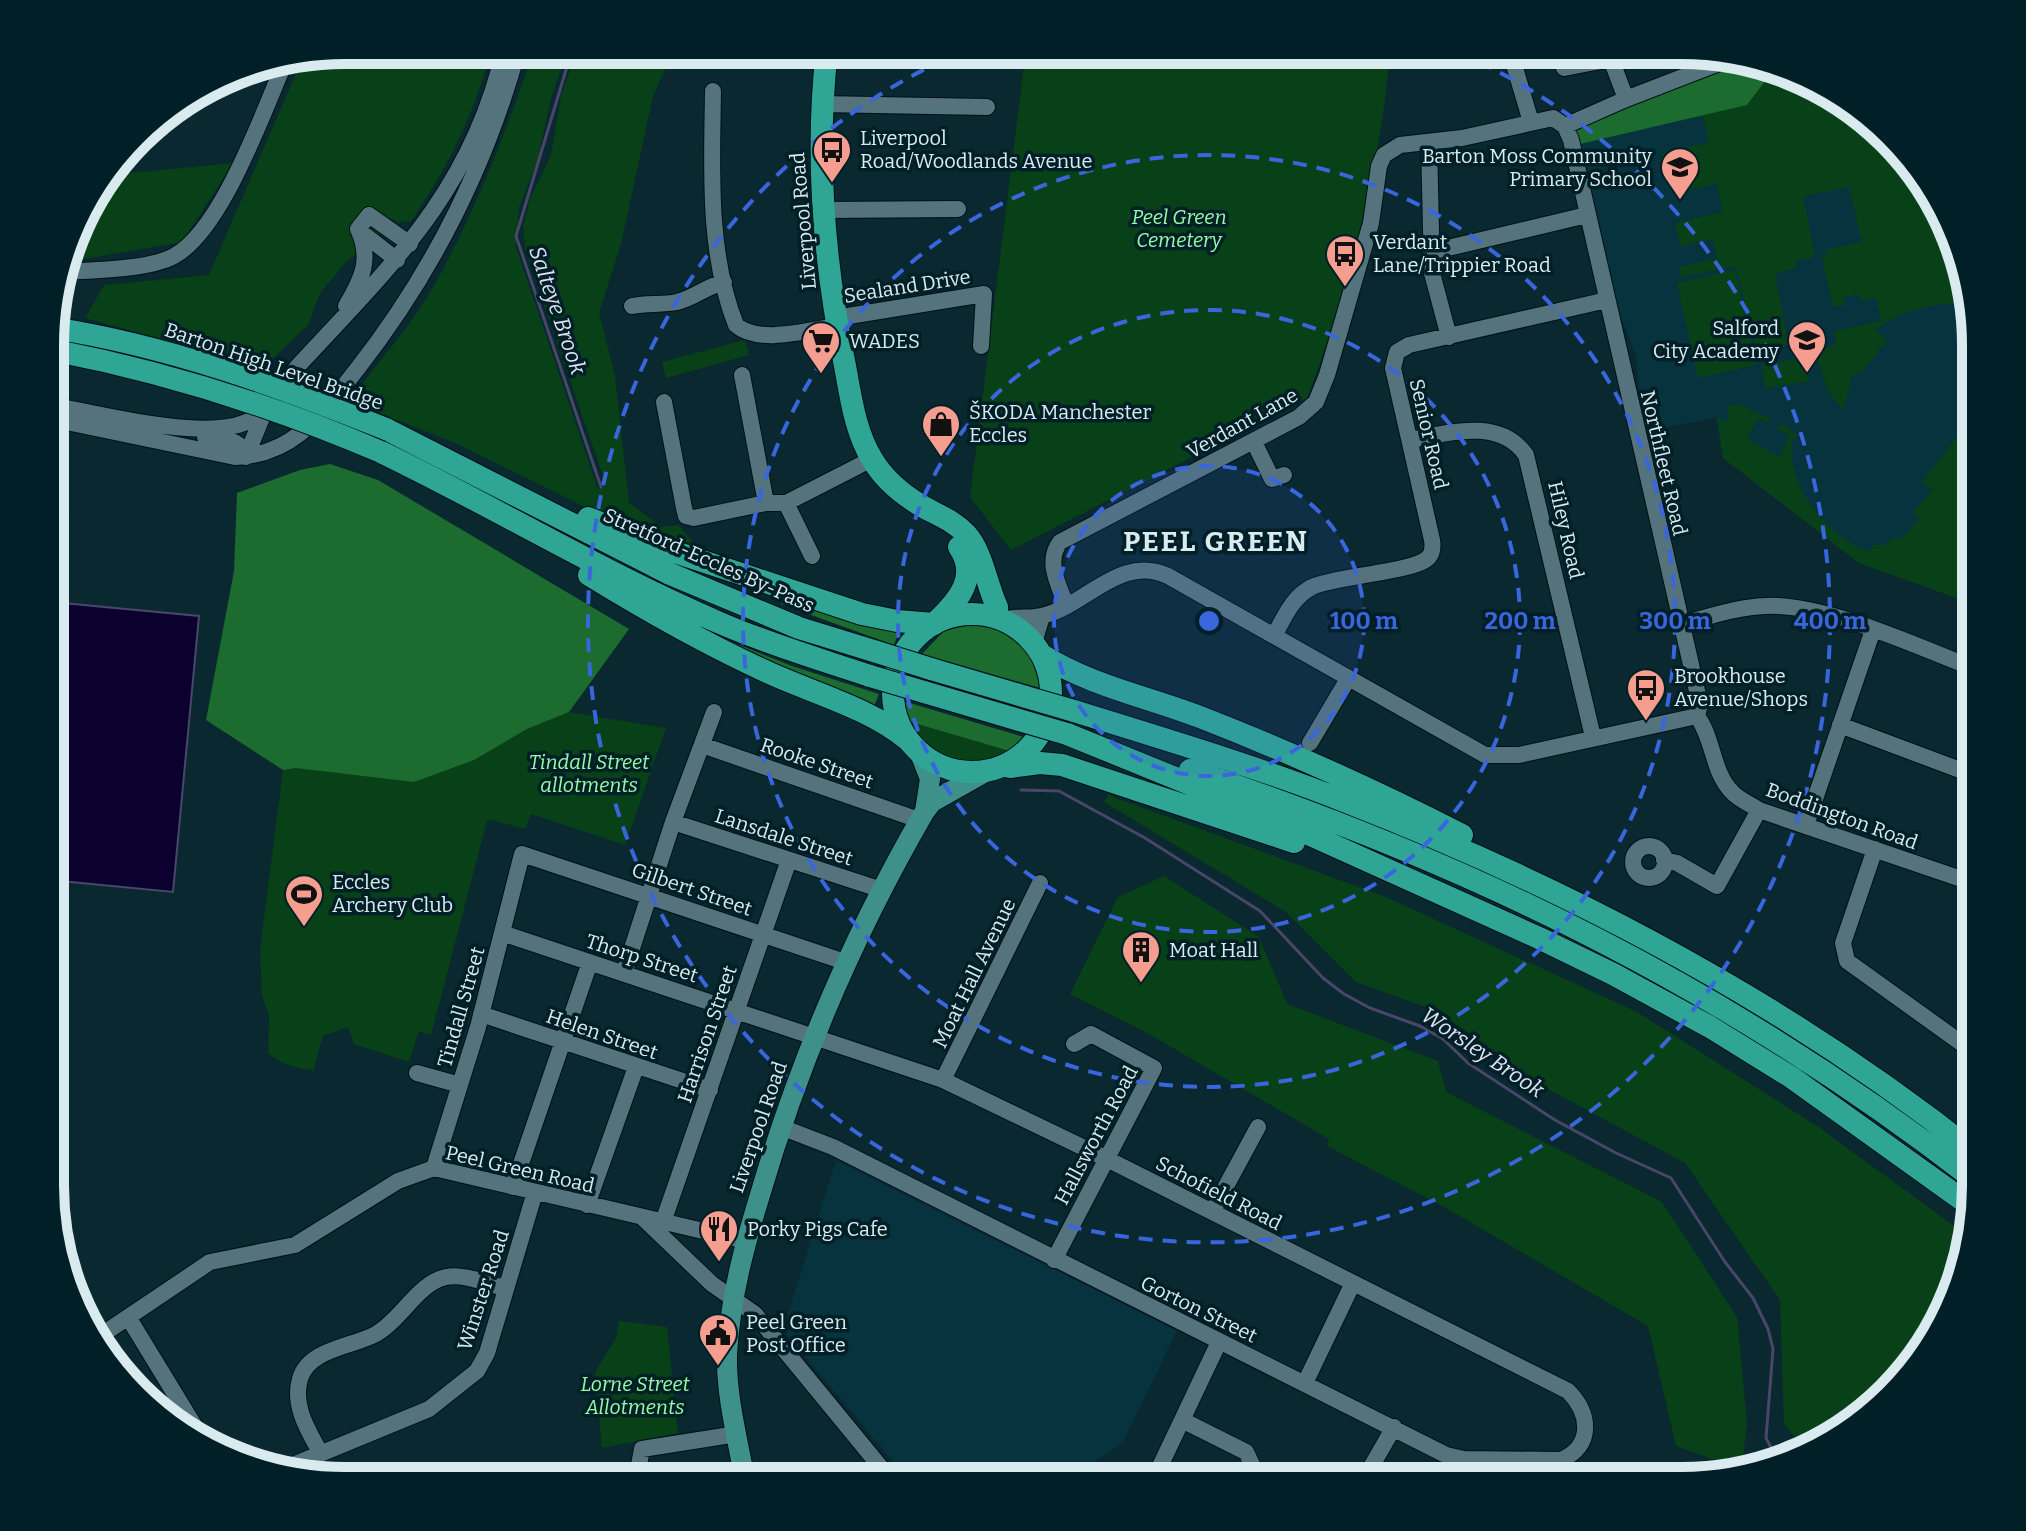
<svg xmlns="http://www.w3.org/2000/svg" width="2026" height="1531" font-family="Bitter,serif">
<rect width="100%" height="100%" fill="#092830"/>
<!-- built -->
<path fill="#06333d" d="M1747,105L1875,123L1946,215L1976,344V605L1859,563L1723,458L1716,418L1642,432L1636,357L1611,290L1580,144Z
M836,1160L1177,1331L1123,1442L1078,1474L1083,1481H909L783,1330Z"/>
<!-- green -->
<path fill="#084117" d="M345,50H491C475,113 448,168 411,221L398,222L389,218C379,230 377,241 370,255H355L346,262L320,293L308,325L264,367L85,318L104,285L209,275L303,57Z
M534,50H568L551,98L538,159L519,208L516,247L598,489L606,486L604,479L532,270L525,249L523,226L530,199L551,155L561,96L577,50H674L653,96L621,244L599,313L615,376L629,503L662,527L678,525L693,542L674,544L595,512L455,443L349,401C378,362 413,324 436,282C477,208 507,129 534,50Z
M1026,50H1390C1381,168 1349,289 1307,398L1011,550L970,497Z
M1775,68L1794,72L1875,123L1946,215L1967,305C1932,301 1903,310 1875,330L1887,341L1860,374L1854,373L1850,380L1852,384L1847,392L1848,395L1843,410L1828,392L1815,351L1836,345L1834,331L1881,321L1876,298L1861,301L1859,294L1843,297L1845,305L1833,307L1822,256L1827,254L1825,250L1862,242L1849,187L1803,196L1815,257L1795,261L1796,268L1775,273L1788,345L1756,351L1736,266L1681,277L1680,267L1717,258L1713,239L1680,246L1675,223L1723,212L1717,184L1686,190L1682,171L1675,172L1674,168L1665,172L1661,154L1709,142L1703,115L1747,105Z
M233,163L182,242L67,262L89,198L108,175Z
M1735,270L1756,365L1698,378L1677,283Z
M745,340L749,355L666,378L662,362Z
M1805,358L1809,381L1765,388L1762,365Z
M1738,404L1771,419L1768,423L1758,418L1747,439L1779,457L1790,436L1777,429L1781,423L1799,436L1792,439C1786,486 1827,538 1870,552L1873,545H1884L1895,537L1901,540L1919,518L1913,513L1932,489L1922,482L1976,412V605L1859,563L1723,458L1717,417L1720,416L1721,422L1728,421V406Z
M569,712L666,728L625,845L531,814L525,829L492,820L487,821L431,1035L419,1031L409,1062L354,1044L348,1027L323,1036L313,1071C296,1067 281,1065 268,1053L269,1016L262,995L260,950L283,770L527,729Z
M907,721L1013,752C967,785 929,770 907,721Z
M1108,795L1386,897L1637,1012L1817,1126L1968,1236L1954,1299L1903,1380L1808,1452L1784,1424L1780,1300L1685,1163L1548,1089L1439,1012L1356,982L1286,912L1104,802Z
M1164,876L1259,937L1287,1004L1438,1061L1446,1092L1662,1202L1737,1317L1747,1423L1742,1467L1738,1468L1676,1446L1648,1326L1446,1208L1327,1146L1329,1139L1149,1034L1070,994L1118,897Z
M619,1321L667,1327L678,1433L602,1448L595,1372L616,1338Z
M1577,1464L1609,1481H1560L1567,1468Z"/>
<!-- forest -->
<path fill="#1d6c2f" d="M1743,60L1775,68L1747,105L1580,144L1576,129Z
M330,464L378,480L629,629L569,712L527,729L474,760L414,782L296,768L283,770L206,720L234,571L237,493L300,470Z
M785,596L900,629L894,645L781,604Z
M978,623C1016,628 1033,653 1040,688L922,654L944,631Z
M727,640L792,666L879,694L872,711L724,647Z
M903,701L1027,738L1013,752L907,721Z"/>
<!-- water -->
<path fill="#0c002f" stroke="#4a4669" stroke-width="2" d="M52,602L199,616L173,892L51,880Z"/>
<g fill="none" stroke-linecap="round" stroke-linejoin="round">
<!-- stream -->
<path stroke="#4a4669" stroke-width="3" d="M572,50L516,236L601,487
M1021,790L1059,791L1145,838L1260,911L1323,978L1344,994L1370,1008L1420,1026L1443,1039L1468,1063L1555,1120L1616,1153L1671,1178L1725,1262L1753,1298L1768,1329L1773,1349L1766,1438L1777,1459"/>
<!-- minor casing -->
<g stroke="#001016" stroke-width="18">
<path id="minor" d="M1510,51L1531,122
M1564,68L1611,59L1626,99
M713,91C712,168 707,252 736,325C759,345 808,330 837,326
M820,104L987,107
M1565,126L1626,99L1732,58
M1429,143L1432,273L1449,337
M825,210L958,209
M358,229L369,215L410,244
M361,232L397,260
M1431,252L1587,215
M64,272C93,270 148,270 174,256C223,229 263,111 286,60
M346,306C362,279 372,259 358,229
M632,306C647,303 662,305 677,302C694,298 707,286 724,282
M836,318L984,294L981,346
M742,375L766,503
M664,402L684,508L686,516L694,518L766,503H786L872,459
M52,405C99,414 201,440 244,423C268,414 282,384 298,366C391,266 472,190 504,50
M52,419L235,457C296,455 323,412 358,368C432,273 486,166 518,50
M205,437C221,440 242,437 246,457
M1410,440C1449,433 1499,417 1526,455L1593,737
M1254,442L1272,479L1284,475
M246,457L265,410
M786,503L812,556
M1066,605C1059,585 1045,562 1060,542L1299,417L1316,402L1327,375L1371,223L1379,166L1384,155L1400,145L1462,138L1553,118L1565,126L1571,140L1700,704L1697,716
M1003,620C1016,616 1028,619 1041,616C1085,607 1120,553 1168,576L1485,755H1519L1697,716
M1681,624C1709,617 1737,607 1765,606C1823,602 1920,648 1976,669
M1274,636C1284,618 1292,597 1312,587C1336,576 1414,572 1428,558C1433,553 1433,546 1432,540L1393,368L1397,352L1409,345L1607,300
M1034,643L1042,616
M1697,716C1714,739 1712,772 1732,792C1739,800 1751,804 1759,810L1976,884
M1840,725L1976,776
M1310,743L1348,679
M702,745L919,820
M673,822L882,890
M1806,825L1873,630
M1633 862a16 16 0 1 1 32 0a16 16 0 1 1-32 0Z
M1875,849L1843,943L1847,961L1975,1053
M1664,860L1677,863L1717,886L1759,810
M502,933L943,1080L1105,1158L1568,1391C1590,1413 1594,1446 1561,1460L1464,1459L1446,1455L833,1147L781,1127
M624,973L673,822L714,712
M481,1014L710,1090
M417,1073L460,1085
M943,1080L1040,883
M434,1168L478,1027L522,854L848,963
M513,1187L590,962
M587,1205L636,1067
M1212,1212L1258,1127
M644,1219L712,1284L755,1314L892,1481
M663,1222L789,860
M1054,1260L1154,1068L1091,1034L1074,1044
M128,1317L203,1440
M97,1338L210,1262L295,1245L398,1181L434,1168L746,1241
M1219,1342L1182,1420L1246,1452L1254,1469L1248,1481
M1305,1383L1353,1283
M321,1454C309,1432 292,1406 300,1379C308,1349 352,1347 376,1334C402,1319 418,1283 446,1277C463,1273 488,1284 505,1288
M281,1470L429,1409L477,1371L487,1353L535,1192
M636,1481L642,1449L737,1434
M1153,1481L1182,1420
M1363,1481L1394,1427"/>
</g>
<!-- major casing -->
<g stroke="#001016" stroke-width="22">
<path id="major" d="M920,753L930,779L925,811
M745,1481C738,1440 726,1396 727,1355C730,1299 744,1247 760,1195C799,1062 856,930 925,811L932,802L987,771"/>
</g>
<!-- highway casing -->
<g stroke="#001016" stroke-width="24">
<path id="highway" d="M827,50C815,155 824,263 845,366C851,398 855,431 872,459C883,478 902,494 920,505C937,515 953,520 966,534C982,551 987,586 997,607V618
M386,429L668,573L799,628L877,652
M381,452C495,507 603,573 720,623C768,644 819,659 870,676
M588,518L675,552L862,614L897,621L934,624
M589,575C646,610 704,643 765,671C812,693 868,707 908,740
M893 693a79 79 0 1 1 158 0a79 79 0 1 1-158 0Z
M938,620C959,600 979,576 959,547
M1042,655C1089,685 1148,697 1200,717C1290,752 1376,791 1462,835
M931,669L1026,697
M924,692L1019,720
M1074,711C1164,739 1255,766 1344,801C1568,888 1786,1003 1975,1153
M1067,734L1266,815L1539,938L1613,974L1710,1027L1791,1077L1975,1209
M1010,767L1040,763L1062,765L1294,842
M1190,770C1481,867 1732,992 1975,1180"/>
</g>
<!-- minor -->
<use href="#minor" stroke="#54737c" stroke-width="16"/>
<!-- major -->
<use href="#major" stroke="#3e918b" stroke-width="20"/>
<!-- highway -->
<use href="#highway" stroke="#2fa595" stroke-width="22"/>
<!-- highway-bridge casing -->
<g stroke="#001016" stroke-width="24" stroke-linecap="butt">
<path id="highway-bridge" d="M53,328C168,346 279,386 386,429
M52,350C166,372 274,406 381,452
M877,652L931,669
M870,676L924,692
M1026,697L1074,711
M1019,720L1067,734"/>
</g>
<!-- highway-bridge -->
<use href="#highway-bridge" stroke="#2fa595" stroke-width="22"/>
</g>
<!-- distance rings -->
<circle cx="1209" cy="621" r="155" fill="#3966dc" fill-opacity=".12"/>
<g fill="none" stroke="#3966dc" stroke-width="4" stroke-dasharray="14 10">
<circle cx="1209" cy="621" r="155"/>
<circle cx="1209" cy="621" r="311"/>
<circle cx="1209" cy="621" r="466"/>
<path d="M1457 52A621 621 0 1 1 961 52"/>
</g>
<!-- icons -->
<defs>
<g id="bus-pin" transform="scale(2)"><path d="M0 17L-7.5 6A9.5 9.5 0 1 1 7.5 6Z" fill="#f59d8f" stroke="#001f26"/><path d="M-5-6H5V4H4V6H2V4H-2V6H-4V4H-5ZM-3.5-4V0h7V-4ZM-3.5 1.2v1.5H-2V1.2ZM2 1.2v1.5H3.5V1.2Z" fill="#111"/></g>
<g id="school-pin" transform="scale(2)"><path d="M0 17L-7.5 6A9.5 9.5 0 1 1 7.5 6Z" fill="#f59d8f" stroke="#001f26"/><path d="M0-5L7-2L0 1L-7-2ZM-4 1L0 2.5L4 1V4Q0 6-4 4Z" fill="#111"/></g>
<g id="supermarket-pin" transform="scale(2)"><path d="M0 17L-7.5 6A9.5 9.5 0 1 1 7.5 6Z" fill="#f59d8f" stroke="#001f26"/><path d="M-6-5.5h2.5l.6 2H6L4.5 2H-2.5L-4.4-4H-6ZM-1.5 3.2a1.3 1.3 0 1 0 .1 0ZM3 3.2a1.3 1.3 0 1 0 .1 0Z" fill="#111"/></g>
<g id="shop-pin" transform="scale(2)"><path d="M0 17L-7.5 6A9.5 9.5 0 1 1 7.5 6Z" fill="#f59d8f" stroke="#001f26"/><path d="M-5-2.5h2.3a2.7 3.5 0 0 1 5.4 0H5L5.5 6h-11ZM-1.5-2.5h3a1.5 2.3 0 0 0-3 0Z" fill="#111"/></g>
<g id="stadium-pin" transform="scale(2)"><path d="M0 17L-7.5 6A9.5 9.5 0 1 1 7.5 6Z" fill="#f59d8f" stroke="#001f26"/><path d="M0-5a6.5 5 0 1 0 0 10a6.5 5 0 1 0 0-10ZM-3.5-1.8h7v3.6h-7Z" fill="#111"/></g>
<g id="building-pin" transform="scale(2)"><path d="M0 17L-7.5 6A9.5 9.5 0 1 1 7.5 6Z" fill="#f59d8f" stroke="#001f26"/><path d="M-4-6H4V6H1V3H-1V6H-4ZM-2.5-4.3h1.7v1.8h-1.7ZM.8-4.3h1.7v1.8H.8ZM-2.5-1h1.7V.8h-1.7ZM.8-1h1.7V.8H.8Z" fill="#111"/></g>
<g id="restaurant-pin" transform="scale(2)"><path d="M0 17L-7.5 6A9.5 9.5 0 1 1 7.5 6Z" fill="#f59d8f" stroke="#001f26"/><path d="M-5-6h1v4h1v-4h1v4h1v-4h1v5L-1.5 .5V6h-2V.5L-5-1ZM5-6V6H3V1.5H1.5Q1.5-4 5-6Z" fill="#111"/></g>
<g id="civic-pin" transform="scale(2)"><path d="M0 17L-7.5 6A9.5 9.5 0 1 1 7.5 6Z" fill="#f59d8f" stroke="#001f26"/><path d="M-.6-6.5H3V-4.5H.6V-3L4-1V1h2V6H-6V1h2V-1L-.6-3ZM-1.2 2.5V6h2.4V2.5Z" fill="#111"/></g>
</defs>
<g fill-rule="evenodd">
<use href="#bus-pin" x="832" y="150"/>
<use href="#school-pin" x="1680" y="167"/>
<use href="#bus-pin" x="1345" y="254"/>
<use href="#school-pin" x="1807" y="340"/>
<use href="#supermarket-pin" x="821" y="341"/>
<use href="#shop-pin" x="941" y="424"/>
<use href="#bus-pin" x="1646" y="688"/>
<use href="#stadium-pin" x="304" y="894"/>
<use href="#building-pin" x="1141" y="950"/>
<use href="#restaurant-pin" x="719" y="1229"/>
<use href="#civic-pin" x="718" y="1333"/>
</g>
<g text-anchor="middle" stroke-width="7" stroke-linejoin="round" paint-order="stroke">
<!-- poi labels -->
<g font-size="20" fill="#daebf0" stroke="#001f26" text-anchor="start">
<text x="860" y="145">Liverpool<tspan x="860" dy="23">Road/Woodlands Avenue</tspan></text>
<text x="1652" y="163" text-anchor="end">Barton Moss Community<tspan x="1652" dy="23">Primary School</tspan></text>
<text x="1373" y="249">Verdant<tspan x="1373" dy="23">Lane/Trippier Road</tspan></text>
<text x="1779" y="335" text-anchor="end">Salford<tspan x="1779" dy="23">City Academy</tspan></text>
<text x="849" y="348">WADES</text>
<text x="969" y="419">ŠKODA Manchester<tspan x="969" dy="23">Eccles</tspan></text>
<text x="1674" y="683">Brookhouse<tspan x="1674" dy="23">Avenue/Shops</tspan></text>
<text x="332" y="889">Eccles<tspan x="332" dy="23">Archery Club</tspan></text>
<text x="1169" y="957">Moat Hall</text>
<text x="747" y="1236">Porky Pigs Cafe</text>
<text x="746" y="1329">Peel Green<tspan x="746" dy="23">Post Office</tspan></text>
</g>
<!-- park labels -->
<g font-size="20" font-style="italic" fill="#97fba5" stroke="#001f26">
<text x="1179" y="224">Peel Green<tspan x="1179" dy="23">Cemetery</tspan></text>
<text x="589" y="769">Tindall Street<tspan x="589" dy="23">allotments</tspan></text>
<text x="635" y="1391">Lorne Street<tspan x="635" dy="23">Allotments</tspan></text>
</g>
<!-- street labels -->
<g font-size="20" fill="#daebf0" stroke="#001f26">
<text transform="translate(803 221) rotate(-95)" y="7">Liverpool Road</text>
<text transform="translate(907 286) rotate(-9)" y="7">Sealand Drive</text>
<text transform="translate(274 366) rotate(19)" y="7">Barton High Level Bridge</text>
<text transform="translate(1242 423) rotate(-29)" y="7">Verdant Lane</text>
<text transform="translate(1429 434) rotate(77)" y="7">Senior Road</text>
<text transform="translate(1664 463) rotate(77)" y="7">Northfleet Road</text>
<text transform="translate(1566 530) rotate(77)" y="7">Hiley Road</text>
<text transform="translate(709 560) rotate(24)" y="7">Stretford-Eccles By-Pass</text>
<text transform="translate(817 763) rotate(19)" y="7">Rooke Street</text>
<text transform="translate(1842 816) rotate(20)" y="7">Boddington Road</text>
<text transform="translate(784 837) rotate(18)" y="7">Lansdale Street</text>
<text transform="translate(692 889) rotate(19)" y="7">Gilbert Street</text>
<text transform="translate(642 958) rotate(18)" y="7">Thorp Street</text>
<text transform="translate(974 973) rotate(-64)" y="7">Moat Hall Avenue</text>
<text transform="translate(461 1007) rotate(-74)" y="7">Tindall Street</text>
<text transform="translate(602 1034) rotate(19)" y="7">Helen Street</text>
<text transform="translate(707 1034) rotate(-71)" y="7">Harrison Street</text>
<text transform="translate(758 1127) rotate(-71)" y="7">Liverpool Road</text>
<text transform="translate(1096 1135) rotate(-62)" y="7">Hallsworth Road</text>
<text transform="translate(520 1169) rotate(13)" y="7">Peel Green Road</text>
<text transform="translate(1219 1193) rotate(27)" y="7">Schofield Road</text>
<text transform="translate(483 1290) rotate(-72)" y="7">Winster Road</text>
<text transform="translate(1199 1309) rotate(26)" y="7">Gorton Street</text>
</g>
<!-- water labels -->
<g font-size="22" font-style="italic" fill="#e1e1f7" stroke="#001f26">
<text transform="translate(558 310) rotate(71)" y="8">Salteye Brook</text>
<text transform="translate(1483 1052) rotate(34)" y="8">Worsley Brook</text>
</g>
<!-- district labels -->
<g font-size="28" font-weight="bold" letter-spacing="2" fill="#daebf0" stroke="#001f26">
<text x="1216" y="551">PEEL GREEN</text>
</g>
</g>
<!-- crop -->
<path d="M0 0H2026V1531H0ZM345 64H1681A281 281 0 0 1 1962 345V1186A281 281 0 0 1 1681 1467H345A281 281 0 0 1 64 1186V345A281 281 0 0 1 345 64Z" fill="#001f26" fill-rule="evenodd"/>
<path fill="none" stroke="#daebf0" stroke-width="10" d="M345 64H1681A281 281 0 0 1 1962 345V1186A281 281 0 0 1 1681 1467H345A281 281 0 0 1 64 1186V345A281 281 0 0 1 345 64Z"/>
<circle cx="1209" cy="621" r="12" fill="#3966dc" stroke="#001f26" stroke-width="4"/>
<g font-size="24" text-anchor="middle" font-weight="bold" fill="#3966dc" stroke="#001f26" stroke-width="7" stroke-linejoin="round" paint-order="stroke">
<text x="1364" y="629">100 m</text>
<text x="1520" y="629">200 m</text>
<text x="1675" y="629">300 m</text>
<text x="1830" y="629">400 m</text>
</g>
</svg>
